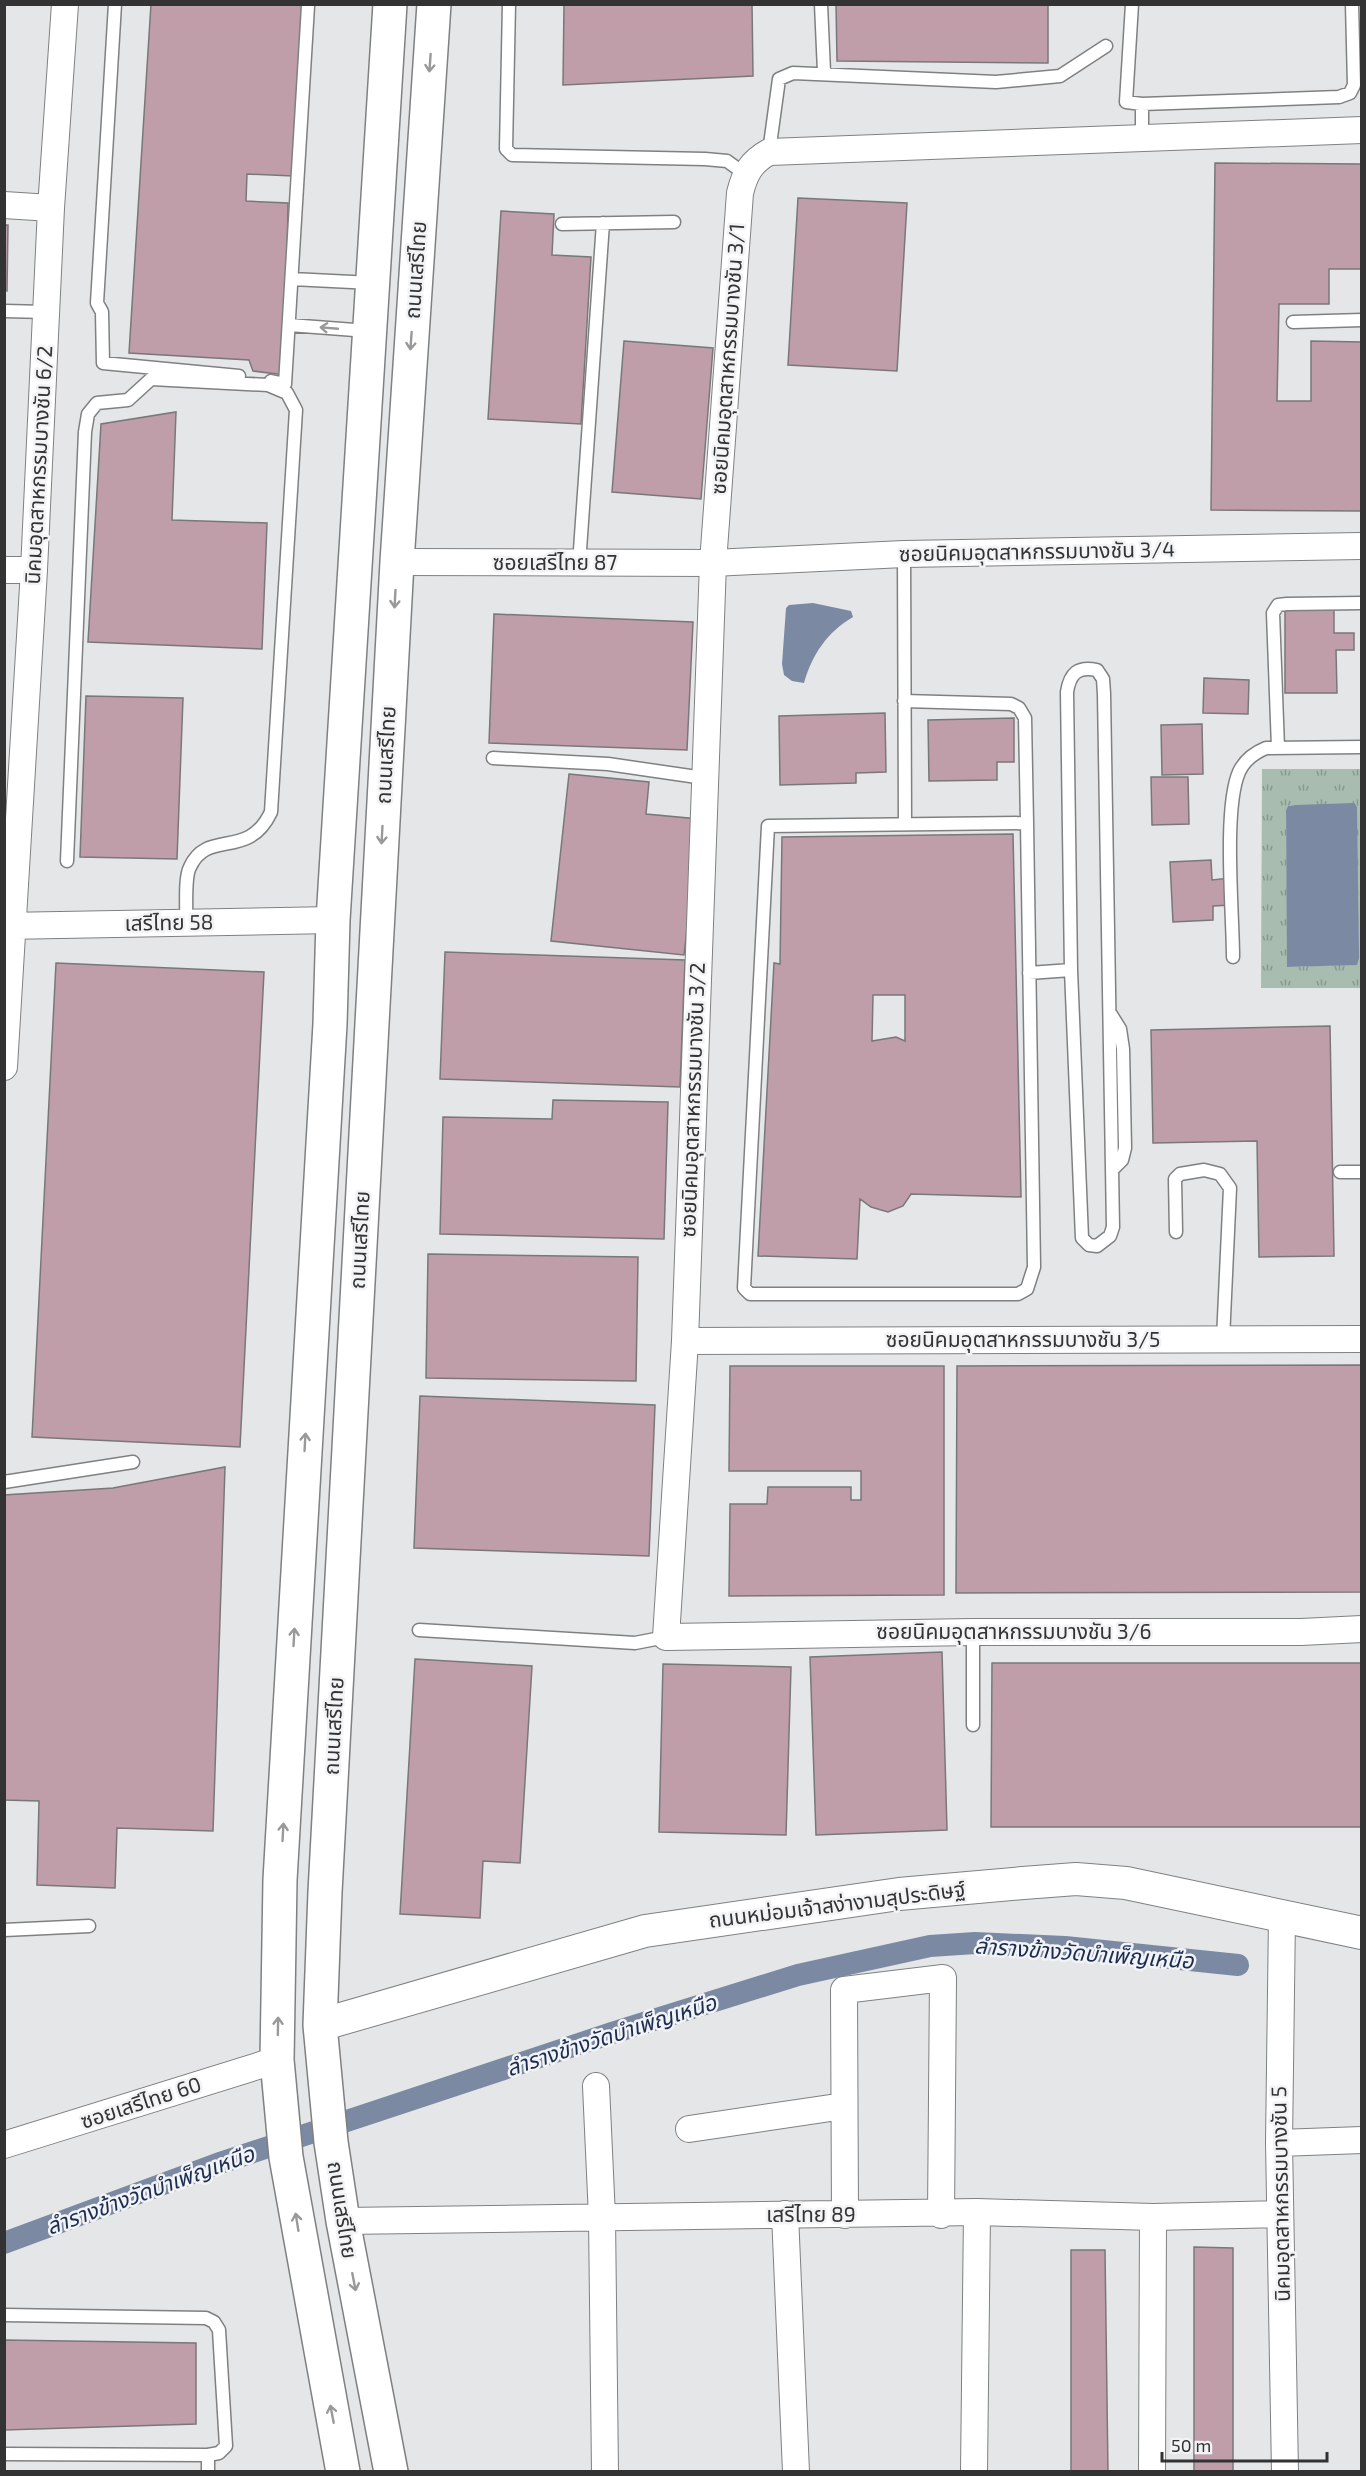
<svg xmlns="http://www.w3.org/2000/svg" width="1366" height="2476" font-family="'Exo 2','Noto Sans Thai',sans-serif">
<defs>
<pattern id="grass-tufts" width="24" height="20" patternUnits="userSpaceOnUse" patternTransform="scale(1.5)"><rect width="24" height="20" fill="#a8bcaf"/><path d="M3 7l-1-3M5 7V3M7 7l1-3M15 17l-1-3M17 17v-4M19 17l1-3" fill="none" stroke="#89998f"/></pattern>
</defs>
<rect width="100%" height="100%" fill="#e5e6e7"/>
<!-- grass -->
<path fill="url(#grass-tufts)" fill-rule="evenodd" d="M1262,769H1361V988H1261ZM1295,805L1357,964L1288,967L1286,811L1288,806Z"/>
<!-- water -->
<path fill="#7c89a3" d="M813,603L851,611L853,617C827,632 812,655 804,683L792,681L784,675L782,664L786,608L789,605Z
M1354,803L1357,807L1359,958L1357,965L1287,967L1286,810L1288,806L1295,805Z"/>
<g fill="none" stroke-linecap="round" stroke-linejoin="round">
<!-- canal -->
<path stroke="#7c89a3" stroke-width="22" d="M4,2243L217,2164L612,2033L798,1975L930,1946L975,1943L1065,1947L1238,1965"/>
</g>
<!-- building -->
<path fill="#bf9eaa" stroke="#797878" stroke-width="1.5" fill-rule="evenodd" d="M151,4H304L293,176L247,174L246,201L288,203L285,375L253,371L249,360L129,353Z
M564,4H752L753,76L563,85Z
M836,4H1048V63L837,61Z
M1215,163L1362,164V269H1329V304H1279L1277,401H1311V341L1362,342V511L1211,510Z
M798,198L907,203L897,371L788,365Z
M501,211L554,214L552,255L591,257L581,424L488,419Z
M4,225H8L7,291L4,290Z
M624,341L713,348L701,499L612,492Z
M176,412L172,520L267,523L262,649L88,642L101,424Z
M1285,609H1334V633H1354V650H1336L1337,693H1285Z
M494,614L693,622L687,750L489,743Z
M1204,678L1249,680L1248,714L1203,713Z
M86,696L183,698L177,859L80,857Z
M885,713L886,772L856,773V783L780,785L779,716Z
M1014,718V762H997V780L929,781L928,720Z
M1202,724L1203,774L1162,775L1161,725Z
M569,774L649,782L646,814L699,819L684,955L551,941Z
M1151,777H1188L1189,824L1152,825Z
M1013,834L1021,1197L911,1194L903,1206L888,1212L871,1207L860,1199L857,1259L758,1256L774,963L780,964L782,837ZM873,995H905V1041L896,1037L872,1041Z
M1211,860L1212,880L1230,878L1231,905L1213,906V920L1173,922L1170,862Z
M445,952L685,960L680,1087L440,1079Z
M56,963L264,972L240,1447L32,1437Z
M1330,1026L1334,1256L1259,1257L1257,1141L1153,1143L1151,1030Z
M553,1100L668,1102L664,1239L440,1234L443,1117L552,1119Z
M428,1254L638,1257L636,1381L426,1378Z
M1362,1365V1592L956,1593L957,1366Z
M730,1366H944V1595L729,1596L730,1504H767L768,1487H851V1500H861V1471H729Z
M420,1396L655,1405L649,1556L414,1548Z
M225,1467L213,1831L117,1828L115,1888L37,1885L39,1801L4,1800V1495L113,1488Z
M942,1652L947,1830L816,1835L810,1657Z
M415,1659L532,1666L520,1863L483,1861L480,1918L400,1914Z
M992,1663H1362V1827H991Z
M663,1664L791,1667L786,1835L659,1832Z
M1194,2247L1233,2248V2472H1194Z
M1071,2250H1105L1108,2472H1071Z
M4,2340L196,2343V2424L4,2430Z"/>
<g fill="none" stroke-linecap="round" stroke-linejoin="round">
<!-- service casing -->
<g stroke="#7f8081" stroke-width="15">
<path id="service" d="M115,4L97,303L102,312L103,363L239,376
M509,4L506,149L512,155L705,159L727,161L745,174
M821,4L824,72
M1132,4L1126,102L1142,104V140
M1142,104L1339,97L1350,93L1354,85L1352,4
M769,152L779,79L793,73L996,82L1060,76L1106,46
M562,224L674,222
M292,279L372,283
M4,311L46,312
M1293,322L1362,320
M289,325L368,331
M271,381L285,384L308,6
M904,554L905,824
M579,564L603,223
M904,701L1011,704L1019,708L1025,718L1027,823
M1278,748L1273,613L1278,605L1287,604L1362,603
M493,758L608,764L704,778
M1027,823L1034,1267L1027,1289L1018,1294H750L744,1288L768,826Z
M67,861L85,432L88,414L97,403L128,400L151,379L268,385L287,393L296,410L271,812C248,861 208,828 190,867C184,878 187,909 186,923
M1233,957C1233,914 1223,809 1239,772C1244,761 1254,753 1266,748L1362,747
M1029,973L1071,970L1067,692C1070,673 1078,666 1097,670L1103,679L1104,694L1113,1227L1110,1236L1097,1246L1089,1245L1082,1238L1071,970
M1110,1013L1120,1029L1123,1049L1125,1148L1122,1160L1112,1170
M1340,1172H1362
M1176,1232L1175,1179L1180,1174L1204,1170L1220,1174L1230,1188L1223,1339
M4,1482L133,1462
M419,1630L635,1643L666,1637
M973,1632V1725
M4,1930L89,1926
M4,2315L206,2318L214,2322L219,2330L226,2446L219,2453L208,2455L4,2454
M208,2455V2472"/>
</g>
<!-- minor casing -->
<g stroke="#7f8081" stroke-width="28">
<path id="minor" d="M1362,130L769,152C751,162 745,173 740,193L713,563L685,1341L666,1637L973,1632H1301L1362,1629
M4,205L51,208
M397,562L713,563L904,554L1362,546
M4,570H34
M4,926L333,920
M4,1067L34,570L51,208L65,4
M685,1341L1362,1339
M1282,1916L1279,2143L1285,2472
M596,2086L602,2217L605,2472
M689,2129L844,2106
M1279,2143L1362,2140
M4,2145L277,2060
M785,2214L796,2472
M845,2215L844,1990L943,1978L941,2215
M343,2221L977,2212L1153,2217L1280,2214
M974,2472L977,2212
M1152,2472L1153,2217"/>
</g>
<!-- tertiary casing -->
<g stroke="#7f8081" stroke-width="34">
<path id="tertiary" d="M320,2025L645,1931L899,1894L1023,1883L1076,1879L1126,1883L1362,1933"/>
</g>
<!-- secondary casing -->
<g stroke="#7f8081" stroke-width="36">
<path id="secondary" d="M343,2472L286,2157L277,2060L280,1880L330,1024L333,920L390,4
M391,2472L343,2221L331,2142L320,2025L325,1892L397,562L434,4"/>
</g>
<!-- service -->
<use href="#service" stroke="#fff" stroke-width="12"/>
<!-- minor -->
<use href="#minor" stroke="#fff" stroke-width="26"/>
<!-- tertiary -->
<use href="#tertiary" stroke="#fff" stroke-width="32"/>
<!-- secondary -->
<use href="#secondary" stroke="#fff" stroke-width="33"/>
</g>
<!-- one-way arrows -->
<defs><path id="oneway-shaft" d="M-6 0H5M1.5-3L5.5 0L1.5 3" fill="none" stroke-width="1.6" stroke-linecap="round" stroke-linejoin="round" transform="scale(1.5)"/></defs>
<g stroke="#99999a">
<use href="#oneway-shaft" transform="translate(430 63) rotate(94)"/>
<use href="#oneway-shaft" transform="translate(329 328) rotate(-175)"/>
<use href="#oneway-shaft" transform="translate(411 341) rotate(94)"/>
<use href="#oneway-shaft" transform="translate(395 599) rotate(93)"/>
<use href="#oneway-shaft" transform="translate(382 835) rotate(93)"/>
<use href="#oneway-shaft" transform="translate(305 1442) rotate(-87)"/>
<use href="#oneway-shaft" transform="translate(294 1637) rotate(-87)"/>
<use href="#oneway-shaft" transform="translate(283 1832) rotate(-87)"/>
<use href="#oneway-shaft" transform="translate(278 2026) rotate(-89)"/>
<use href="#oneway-shaft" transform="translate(297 2222) rotate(-99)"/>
<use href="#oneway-shaft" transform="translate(354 2282) rotate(79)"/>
<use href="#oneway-shaft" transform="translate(332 2414) rotate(-101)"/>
</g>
<g text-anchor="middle" stroke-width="5" stroke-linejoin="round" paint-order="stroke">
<!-- street labels -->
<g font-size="21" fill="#333334" stroke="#f2f3f4">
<text transform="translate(416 270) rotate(-86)" y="7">ถนนเสรีไทย</text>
<text transform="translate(728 359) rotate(-86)" y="7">ซอยนิคมอุตสาหกรรมบางชัน 3/1</text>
<text transform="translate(39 465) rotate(-87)" y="7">นิคมอุตสาหกรรมบางชัน 6/2</text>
<text transform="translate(1037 552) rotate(-1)" y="7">ซอยนิคมอุตสาหกรรมบางชัน 3/4</text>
<text x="555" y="570">ซอยเสรีไทย 87</text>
<text transform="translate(386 755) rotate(-87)" y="7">ถนนเสรีไทย</text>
<text transform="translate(169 923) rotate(-1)" y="7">เสรีไทย 58</text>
<text transform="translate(693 1100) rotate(-88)" y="7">ซอยนิคมอุตสาหกรรมบางชัน 3/2</text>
<text transform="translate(360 1240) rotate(-87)" y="7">ถนนเสรีไทย</text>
<text x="1023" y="1347">ซอยนิคมอุตสาหกรรมบางชัน 3/5</text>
<text x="1014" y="1639">ซอยนิคมอุตสาหกรรมบางชัน 3/6</text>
<text transform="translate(334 1726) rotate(-87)" y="7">ถนนเสรีไทย</text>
<text transform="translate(837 1905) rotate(-7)" y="7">ถนนหม่อมเจ้าสง่างามสุประดิษฐ์</text>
<text transform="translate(141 2103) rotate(-18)" y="7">ซอยเสรีไทย 60</text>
<text transform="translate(1281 2194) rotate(-91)" y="7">นิคมอุตสาหกรรมบางชัน 5</text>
<text transform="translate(342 2210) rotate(81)" y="7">ถนนเสรีไทย</text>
<text x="811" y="2222">เสรีไทย 89</text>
</g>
<!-- water labels -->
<g font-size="22" font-style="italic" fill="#1c2d53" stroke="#f2f3f4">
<text transform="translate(1084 1953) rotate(4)" y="8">ลำรางข้างวัดบำเพ็ญเหนือ</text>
<text transform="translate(611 2035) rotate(-18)" y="8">ลำรางข้างวัดบำเพ็ญเหนือ</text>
<text transform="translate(150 2190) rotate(-20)" y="8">ลำรางข้างวัดบำเพ็ญเหนือ</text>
</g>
</g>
<!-- border -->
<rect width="1366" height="2476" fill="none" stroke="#333334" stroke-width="12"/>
<!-- scale -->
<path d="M1162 2452v9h165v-9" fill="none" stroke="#333334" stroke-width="3"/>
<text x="1171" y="2452" font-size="18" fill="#333334" stroke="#f2f3f4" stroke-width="4.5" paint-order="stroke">50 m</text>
</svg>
